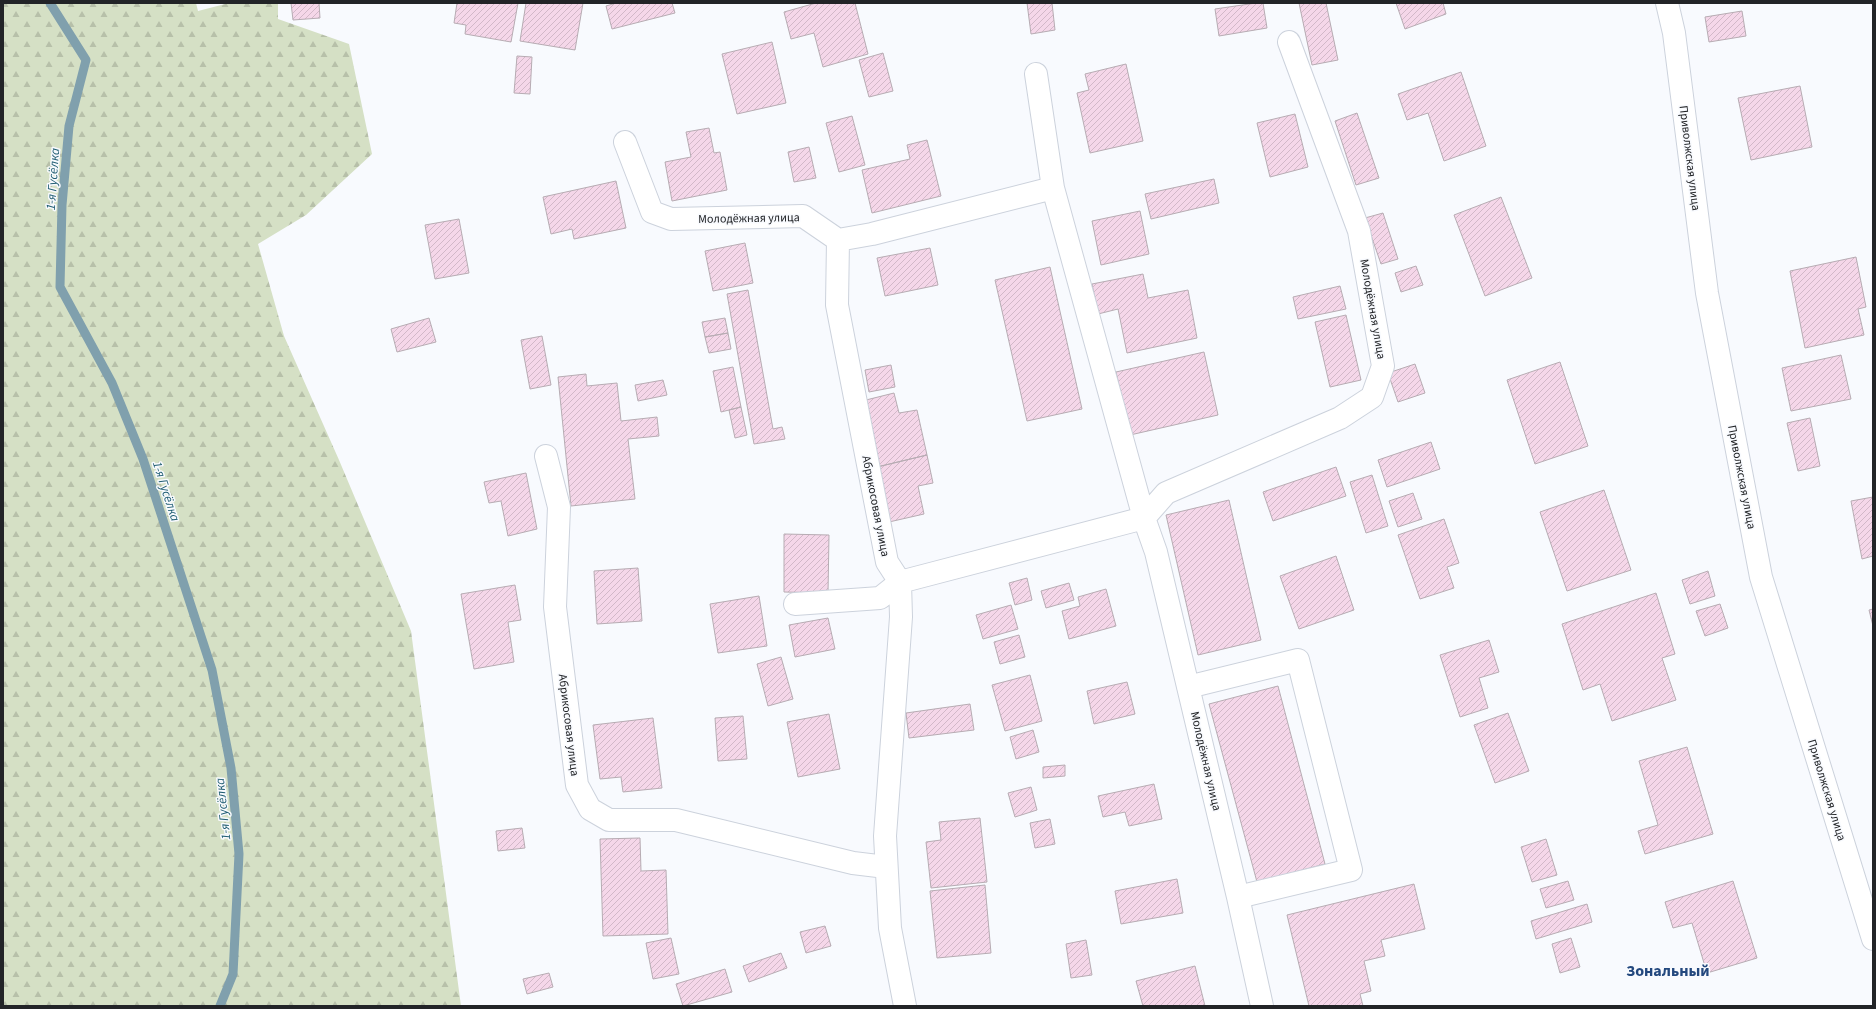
<svg xmlns="http://www.w3.org/2000/svg" width="1876" height="1009" font-family="'Source Sans 3',sans-serif">
<defs>
<pattern id="forest-firs" width="22" height="20" patternUnits="userSpaceOnUse"><rect width="22" height="20" fill="#d5e0c5"/><path d="M5 1l3.5 6h-7zM16 11l3.5 6h-7z" fill="#b7c0a9"/></pattern>
<pattern id="building-hatch" width="6" height="6" patternUnits="userSpaceOnUse"><rect width="6" height="6" fill="#f5d7e9"/><path d="M-1 1l2-2M0 6l6-6M5 7l2-2" fill="none" stroke="#d2b8c8"/></pattern>
</defs>
<rect width="100%" height="100%" fill="#f8fafe"/>
<!-- forest -->
<path fill="url(#forest-firs)" d="M3,3H196L198,11L229,3H278V19L349,44L372,154L306,215L258,244L284,336L339,460L411,631L461,1006H3Z"/>
<g fill="none" stroke-linecap="round" stroke-linejoin="round">
<!-- stream -->
<path stroke="#80a0ad" stroke-width="9" d="M50,3L86,60L69,126L62,205L60,287L112,383L143,459L212,670L231,768L239,854L233,974L220,1006"/>
</g>
<!-- building -->
<path fill="url(#building-hatch)" stroke="#b7acb3" d="M291,3H319L320,18L293,20Z
M457,3H518L511,42L465,34L466,25L454,23Z
M526,3H583L575,50L520,41Z
M616,3H672L675,13L612,29L606,6Z
M816,3H855L868,54L823,67L814,33L791,39L784,12Z
M1027,3H1052L1055,30L1031,34Z
M1256,3H1263L1267,28L1219,36L1215,9Z
M1299,3H1326L1338,60L1312,65Z
M1396,3H1443L1446,14L1405,29Z
M1742,11L1746,36L1709,42L1705,17Z
M772,42L786,103L737,114L722,54Z
M883,53L893,91L869,97L859,60Z
M517,56L532,57L530,94L514,93Z
M1126,64L1143,141L1090,153L1077,93L1089,90L1085,74Z
M1461,72L1486,146L1444,161L1428,113L1407,120L1398,94Z
M1800,86L1812,147L1751,160L1738,98Z
M1357,113L1379,178L1356,185L1335,121Z
M1295,114L1308,167L1270,177L1257,123Z
M852,116L865,165L839,172L826,123Z
M709,128L714,153L720,152L727,190L672,201L665,162L691,157L686,132Z
M927,140L941,196L872,213L862,170L910,159L907,145Z
M809,147L816,178L794,182L788,152Z
M1214,179L1219,203L1151,219L1145,194Z
M616,181L626,228L574,239L572,229L551,234L543,197Z
M1501,197L1532,278L1485,296L1454,215Z
M1140,211L1149,254L1101,265L1092,221Z
M1383,213L1398,259L1381,264L1365,218Z
M459,219L469,273L435,279L425,225Z
M745,243L753,283L713,291L705,251Z
M930,248L938,285L885,296L877,258Z
M1856,257L1866,307L1858,309L1864,335L1805,348L1790,271Z
M1416,266L1423,285L1401,292L1395,273Z
M1050,267L1082,409L1027,421L995,280Z
M1143,274L1148,298L1188,290L1197,338L1127,353L1118,309L1098,314L1092,284Z
M1340,286L1346,309L1298,319L1293,297Z
M748,290L773,429L782,427L785,439L754,444L727,294Z
M1346,315L1361,380L1330,387L1315,322Z
M429,318L436,342L397,352L391,329Z
M725,318L728,333L705,337L702,322Z
M728,333L731,349L709,353L705,337Z
M542,336L551,385L530,389L521,340Z
M1204,352L1218,415L1130,435L1116,372Z
M1841,355L1851,399L1791,411L1782,368Z
M1560,362L1588,446L1535,464L1507,380Z
M1415,364L1425,393L1398,402L1388,373Z
M891,365L895,387L869,392L865,370Z
M733,367L741,407L721,412L713,371Z
M586,374L587,386L617,383L621,421L657,417L659,436L628,439L635,499L571,506L558,377Z
M663,380L667,395L638,401L635,385Z
M894,393L899,413L917,410L927,455L877,467L862,401Z
M741,407L747,435L735,438L729,410Z
M1810,418L1820,466L1798,471L1787,423Z
M1431,442L1440,469L1387,487L1378,460Z
M927,455L933,483L918,486L924,514L889,522L877,467Z
M1336,467L1346,496L1273,521L1263,492Z
M526,473L537,529L508,536L501,501L489,503L484,482Z
M1372,475L1388,526L1366,533L1350,482Z
M1604,490L1631,570L1567,591L1540,512Z
M1413,493L1422,519L1398,527L1389,501Z
M1873,497V556L1862,559L1851,501Z
M1229,500L1261,640L1198,655L1166,515Z
M1444,519L1459,563L1447,567L1454,588L1420,599L1398,535Z
M784,534L829,535L828,593L784,592Z
M1336,556L1354,610L1299,629L1280,576Z
M638,568L642,621L597,624L594,571Z
M1708,571L1715,596L1690,604L1682,580Z
M1027,578L1032,600L1015,605L1009,583Z
M1069,583L1074,600L1046,608L1041,591Z
M515,585L521,620L508,622L514,662L474,669L461,594Z
M1106,589L1116,626L1069,639L1062,611L1080,606L1078,597Z
M1656,593L1675,654L1662,658L1676,700L1612,721L1600,684L1583,690L1562,624Z
M759,596L767,646L718,653L710,604Z
M1720,604L1728,628L1705,636L1696,611Z
M1011,605L1018,629L983,639L976,615Z
M1873,609V626L1869,610Z
M828,618L835,649L795,657L789,625Z
M1019,635L1025,657L1000,664L994,642Z
M1489,640L1499,672L1479,678L1488,708L1460,717L1440,655Z
M781,657L793,699L768,706L757,664Z
M1030,675L1042,721L1005,731L992,685Z
M1127,682L1135,714L1094,724L1087,691Z
M1278,686L1325,864L1257,882L1209,704Z
M970,704L974,730L909,738L906,713Z
M1508,713L1529,771L1495,783L1474,725Z
M829,714L840,769L798,777L787,722Z
M743,716L747,759L718,761L715,718Z
M653,718L662,788L623,792L621,777L600,779L593,725Z
M1033,730L1039,752L1016,759L1010,737Z
M1687,747L1713,834L1645,854L1638,831L1658,825L1639,761Z
M1065,765V776L1043,778V767Z
M1154,784L1162,819L1129,826L1125,812L1103,817L1098,796Z
M1031,787L1037,810L1015,817L1008,793Z
M980,818L987,882L931,888L926,842L941,840L939,822Z
M1050,819L1055,844L1035,848L1030,823Z
M522,828L525,848L498,851L496,831Z
M640,838L641,871L666,870L668,934L603,936L600,839Z
M1546,839L1557,875L1532,882L1521,847Z
M1177,879L1183,913L1121,924L1115,891Z
M1568,881L1574,900L1546,908L1540,889Z
M1733,881L1757,958L1707,973L1692,923L1673,928L1665,902Z
M1414,884L1425,929L1381,940L1385,956L1364,961L1371,991L1360,994L1363,1006H1309L1287,915Z
M985,885L991,953L937,958L930,891Z
M1587,904L1592,922L1536,939L1531,921Z
M825,926L831,946L806,953L800,932Z
M671,938L679,974L653,979L646,943Z
M1571,938L1580,967L1560,973L1552,944Z
M1086,940L1092,975L1071,978L1066,944Z
M781,953L787,968L749,982L743,966Z
M1195,966L1205,1006H1143L1136,981Z
M725,969L732,992L683,1006L676,984Z
M549,973L553,987L527,994L523,979Z"/>
<g fill="none" stroke-linecap="round" stroke-linejoin="round">
<!-- minor casing -->
<g stroke="#ccd2dc" stroke-width="24">
<path id="minor" d="M1667,3L1674,33L1707,293L1761,577L1873,939
M1036,74L1053,188L1144,518L1156,552L1238,897L1262,1006
M625,142L652,212L671,219L803,216L838,240L872,234L1053,188
M838,240L837,305L887,562L900,582L901,617L885,836L890,928L905,1006
M546,456L559,507L555,607L577,785L590,809L609,820H676L853,863L886,867
M1144,518L1166,493L1340,418L1372,397L1383,366L1359,231L1289,42
M795,604L880,598L900,582L1144,518
M1188,687L1298,660L1351,870L1238,897"/>
</g>
<!-- minor -->
<use href="#minor" stroke="#fff" stroke-width="22"/>
</g>
<g text-anchor="middle" stroke-width="3" stroke-linejoin="round" paint-order="stroke">
<!-- street labels -->
<g font-size="12" fill="#222427" stroke="#f8fafe">
<text transform="translate(1690 158) rotate(83)" y="4">Приволжская улица</text>
<text transform="translate(749 218) rotate(-1)" y="4">Молодёжная улица</text>
<text transform="translate(1373 309) rotate(80)" y="4">Молодёжная улица</text>
<text transform="translate(1742 477) rotate(79)" y="4">Приволжская улица</text>
<text transform="translate(876 506) rotate(79)" y="4">Абрикосовая улица</text>
<text transform="translate(569 725) rotate(83)" y="4">Абрикосовая улица</text>
<text transform="translate(1206 761) rotate(77)" y="4">Молодёжная улица</text>
<text transform="translate(1827 790) rotate(73)" y="4">Приволжская улица</text>
</g>
<!-- water labels -->
<g font-size="13" font-style="italic" fill="#215e73" stroke="#f8fafe">
<text transform="translate(52 179) rotate(-86)" y="5">1-я Гусёлка</text>
<text transform="translate(167 491) rotate(72)" y="5">1-я Гусёлка</text>
<text transform="translate(222 809) rotate(-96)" y="5">1-я Гусёлка</text>
</g>
<!-- district labels -->
<g font-size="16" font-weight="bold" fill="#23487e" stroke="#f8fafe">
<text x="1668" y="976">Зональный</text>
</g>
</g>
<!-- border -->
<rect width="1876" height="1009" fill="none" stroke="#222427" stroke-width="8"/>
</svg>
